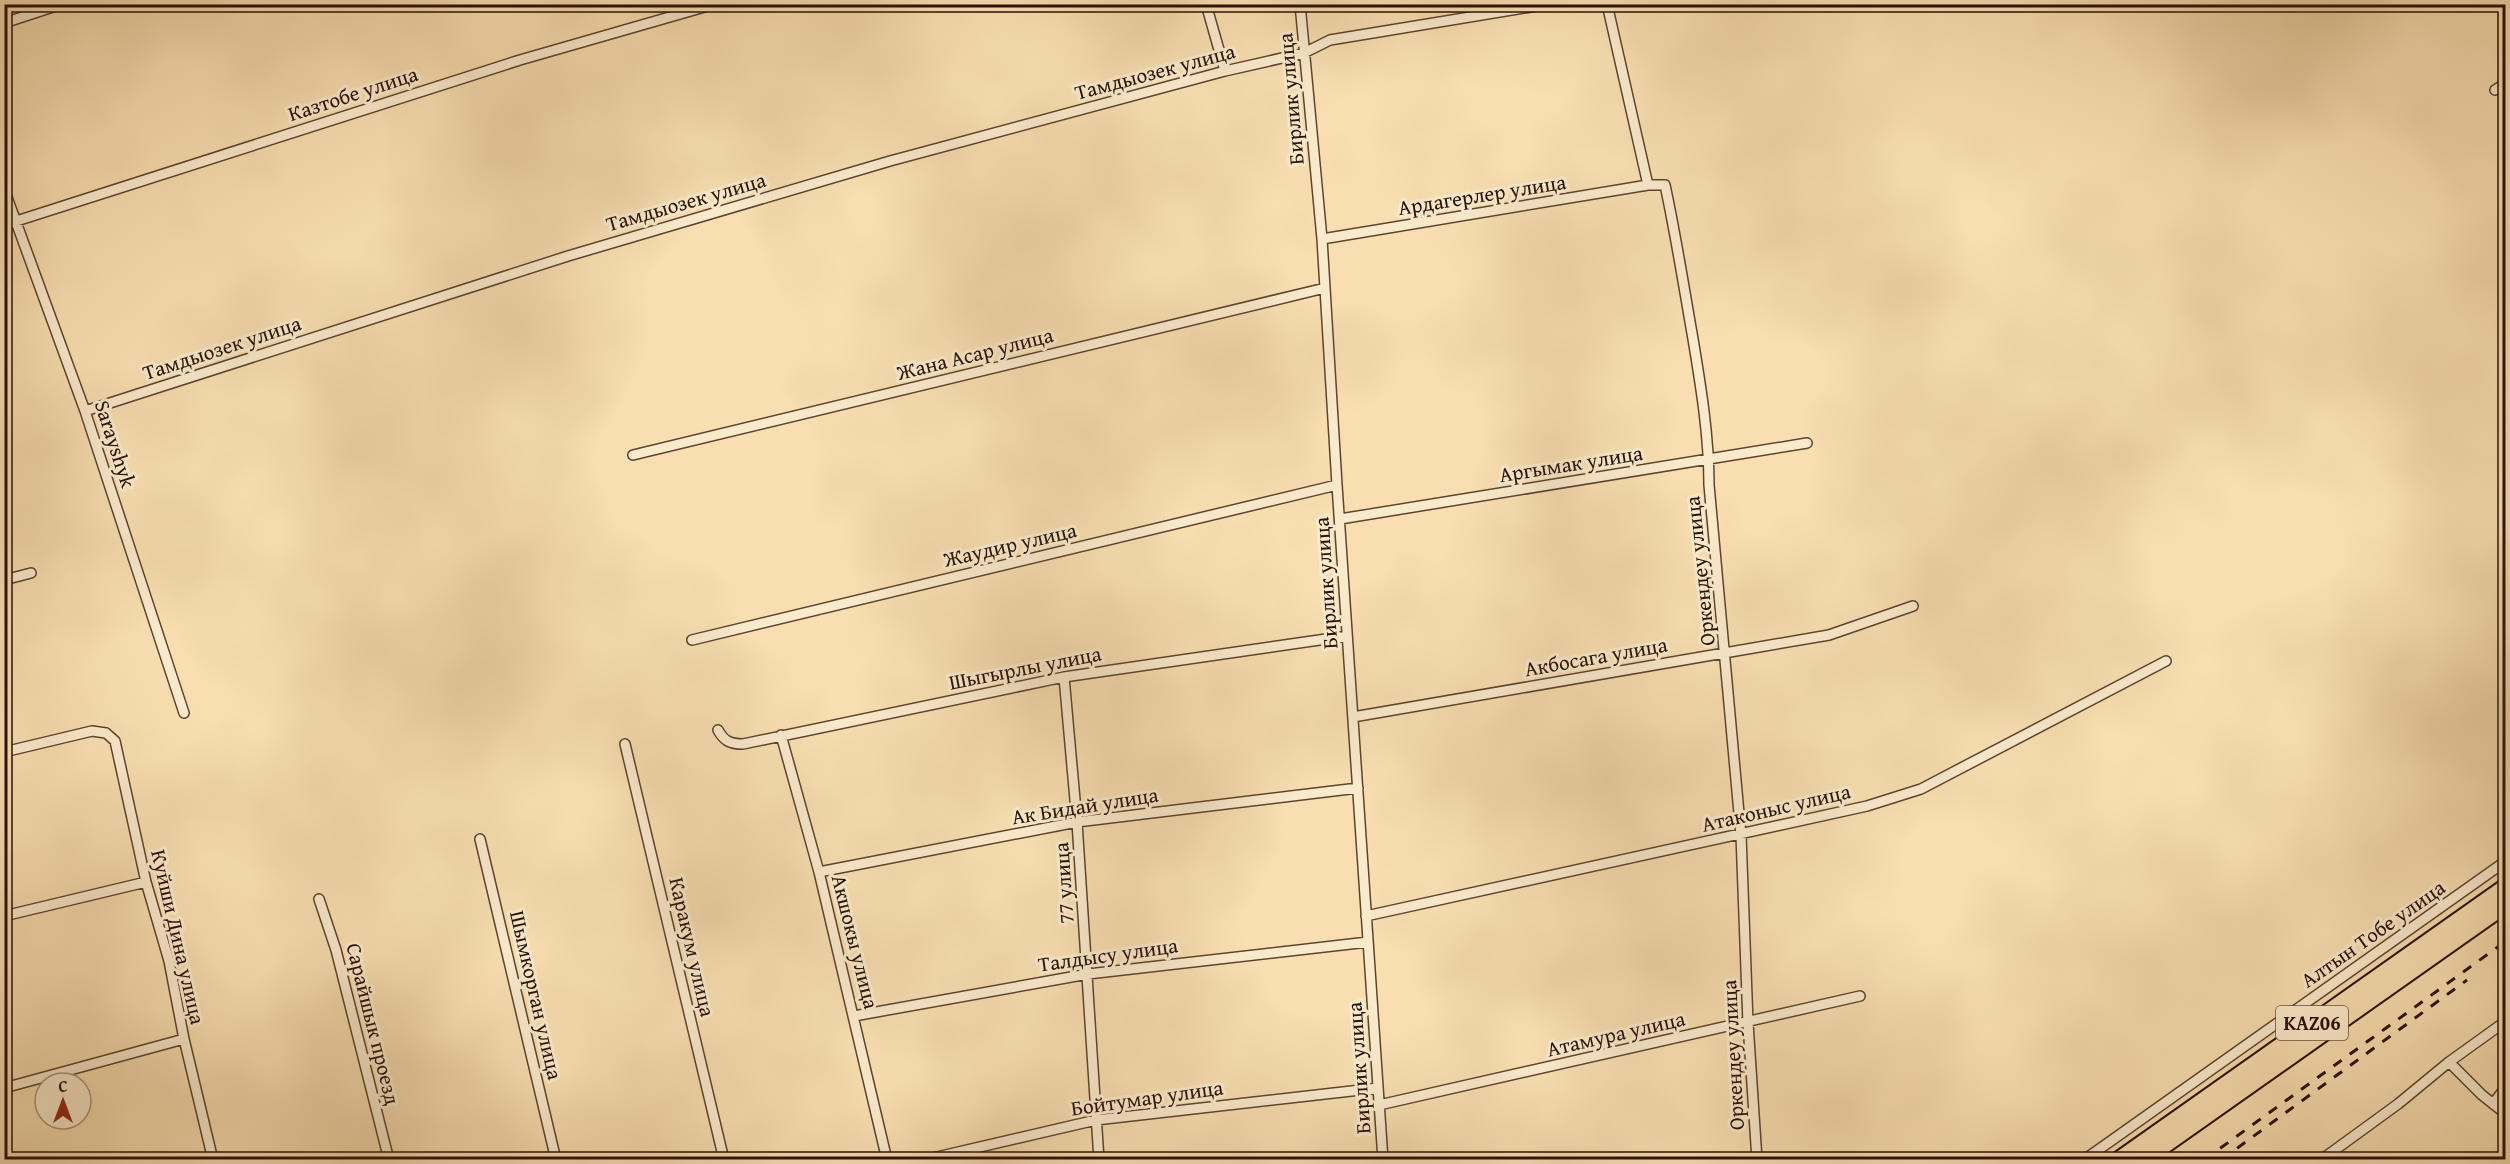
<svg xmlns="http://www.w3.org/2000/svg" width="2510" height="1164" font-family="'Gentium Book Plus',serif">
<rect width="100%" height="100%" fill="#f8deb1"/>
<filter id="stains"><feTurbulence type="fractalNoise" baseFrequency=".00333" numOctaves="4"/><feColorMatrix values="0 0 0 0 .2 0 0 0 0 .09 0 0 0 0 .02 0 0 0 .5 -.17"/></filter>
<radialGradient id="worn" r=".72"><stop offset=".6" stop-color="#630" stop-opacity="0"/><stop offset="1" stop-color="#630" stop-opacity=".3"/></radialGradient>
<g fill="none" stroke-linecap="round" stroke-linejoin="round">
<!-- minor casing -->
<g stroke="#5c442f" stroke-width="12">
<path id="minor" d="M1206,4L1225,71
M1300,4L1322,239L1337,485L1383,1160
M1607,4L1648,185H1665C1676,236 1684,288 1693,339C1701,387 1709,436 1709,485L1741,835L1748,1023L1757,1160
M4,23L62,4
M2495,90L2506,83
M4,189L85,411L184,713
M4,225L520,60L715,4
M1322,239L1648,185
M85,411L568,256L890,161L1225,71L1304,53L1330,40L1549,4
M633,455L1325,288
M1340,519L1807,443
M4,580L31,573
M692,640L1337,485
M1064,677L1077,822L1099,1160
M1353,717L1829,635L1913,606
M718,730C724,741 730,744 743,744L1064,677L1347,636
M781,735L819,872L887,1160
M625,744L724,1160
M4,752L92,731L106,733L115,741L146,882L169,961L184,1039L213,1160
M480,839L556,1160
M819,872L1077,822L1358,788
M319,899L336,950L389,1160
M4,916L146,882
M1366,916L1867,806L1921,789L2166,661
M854,1016L1088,974L1368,942
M2449,1062L2506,1021
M4,1088L184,1039
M2493,1104L2506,1087
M1379,1105L1860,996
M924,1160L1096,1120L1378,1088
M2084,1160L2506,861
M2321,1160L2398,1104L2449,1062L2482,1095L2506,1114"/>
</g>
<!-- trunk casing -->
<g stroke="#281104" stroke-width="20">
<path id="trunk" d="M2119,1160L2506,887
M2143,1160L2506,904"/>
</g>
<!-- minor -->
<use href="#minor" stroke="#faeacc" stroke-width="9"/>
<!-- trunk -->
<use href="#trunk" stroke="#f8deb1" stroke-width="16"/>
<!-- rail -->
<path stroke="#281104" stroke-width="3" stroke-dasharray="10 10" stroke-linecap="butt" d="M2204,1160L2506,941
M2221,1160L2467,980"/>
</g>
<g text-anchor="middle" stroke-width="6" stroke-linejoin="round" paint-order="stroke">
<!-- shield labels -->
<rect fill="#faeacc" stroke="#675240" stroke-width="1.5" x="2276" y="1006" width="72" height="34" rx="4.5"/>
<g font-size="20" font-weight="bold" fill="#281104">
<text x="2312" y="1030">KАZ06</text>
</g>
<!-- street labels -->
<g font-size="21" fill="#281104" stroke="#faeacc">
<text transform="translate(1155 72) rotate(-15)" y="7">Тамдыозек улица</text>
<text transform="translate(353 94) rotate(-18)" y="7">Казтобе улица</text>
<text transform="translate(1291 99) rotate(-95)" y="7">Бирлик улица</text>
<text transform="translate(1482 195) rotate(-9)" y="7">Ардагерлер улица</text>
<text transform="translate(686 202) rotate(-16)" y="7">Тамдыозек улица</text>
<text transform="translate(222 348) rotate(-18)" y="7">Тамдыозек улица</text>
<text transform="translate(975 354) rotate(-14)" y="7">Жана Асар улица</text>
<text transform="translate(115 444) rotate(72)" y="7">Sarayshyk</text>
<text transform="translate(1571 464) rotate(-9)" y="7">Аргымак улица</text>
<text transform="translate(1010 545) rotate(-13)" y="7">Жаудир улица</text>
<text transform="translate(1700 571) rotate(-96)" y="7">Оркендеу улица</text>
<text transform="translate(1326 583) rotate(-94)" y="7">Бирлик улица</text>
<text transform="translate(1596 657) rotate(-10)" y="7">Акбосага улица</text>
<text transform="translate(1025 668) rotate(-11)" y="7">Шыгырлы улица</text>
<text transform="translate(1085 806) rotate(-9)" y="7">Ак Бидай улица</text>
<text transform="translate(1776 808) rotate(-13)" y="7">Атаконыс улица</text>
<text transform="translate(1064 883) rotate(-94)" y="7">77 улица</text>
<text transform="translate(2373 934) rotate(-35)" y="7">Алтын Тобе улица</text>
<text transform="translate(178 937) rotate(77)" y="7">Куйши Дина улица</text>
<text transform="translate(855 942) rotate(76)" y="7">Акшокы улица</text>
<text transform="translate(692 947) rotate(77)" y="7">Каракум улица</text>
<text transform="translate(1108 955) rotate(-8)" y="7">Талдысу улица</text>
<text transform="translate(536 995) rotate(77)" y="7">Шымкорган улица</text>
<text transform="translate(373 1024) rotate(76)" y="7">Сарайшык проезд</text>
<text transform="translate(1616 1034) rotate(-13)" y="7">Атамура улица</text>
<text transform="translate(1733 1055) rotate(-93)" y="7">Оркендеу улица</text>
<text transform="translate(1359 1068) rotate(-94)" y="7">Бирлик улица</text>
<text transform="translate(1147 1098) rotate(-8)" y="7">Бойтумар улица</text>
</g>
</g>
<!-- margin -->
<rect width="2510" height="1164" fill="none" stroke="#f8deb1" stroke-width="24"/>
<rect x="6" y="6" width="2498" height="1152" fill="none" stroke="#281104" stroke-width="3"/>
<rect x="12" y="12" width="2486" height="1140" fill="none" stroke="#281104" stroke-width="1.5"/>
<!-- north arrow -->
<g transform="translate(63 1101)"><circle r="28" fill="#faeacc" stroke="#a6937c" stroke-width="1.5"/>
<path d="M0-4.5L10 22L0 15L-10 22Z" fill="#8f2418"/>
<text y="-9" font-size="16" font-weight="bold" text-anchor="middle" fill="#281104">С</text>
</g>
<rect width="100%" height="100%" filter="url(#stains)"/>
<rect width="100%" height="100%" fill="url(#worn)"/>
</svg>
